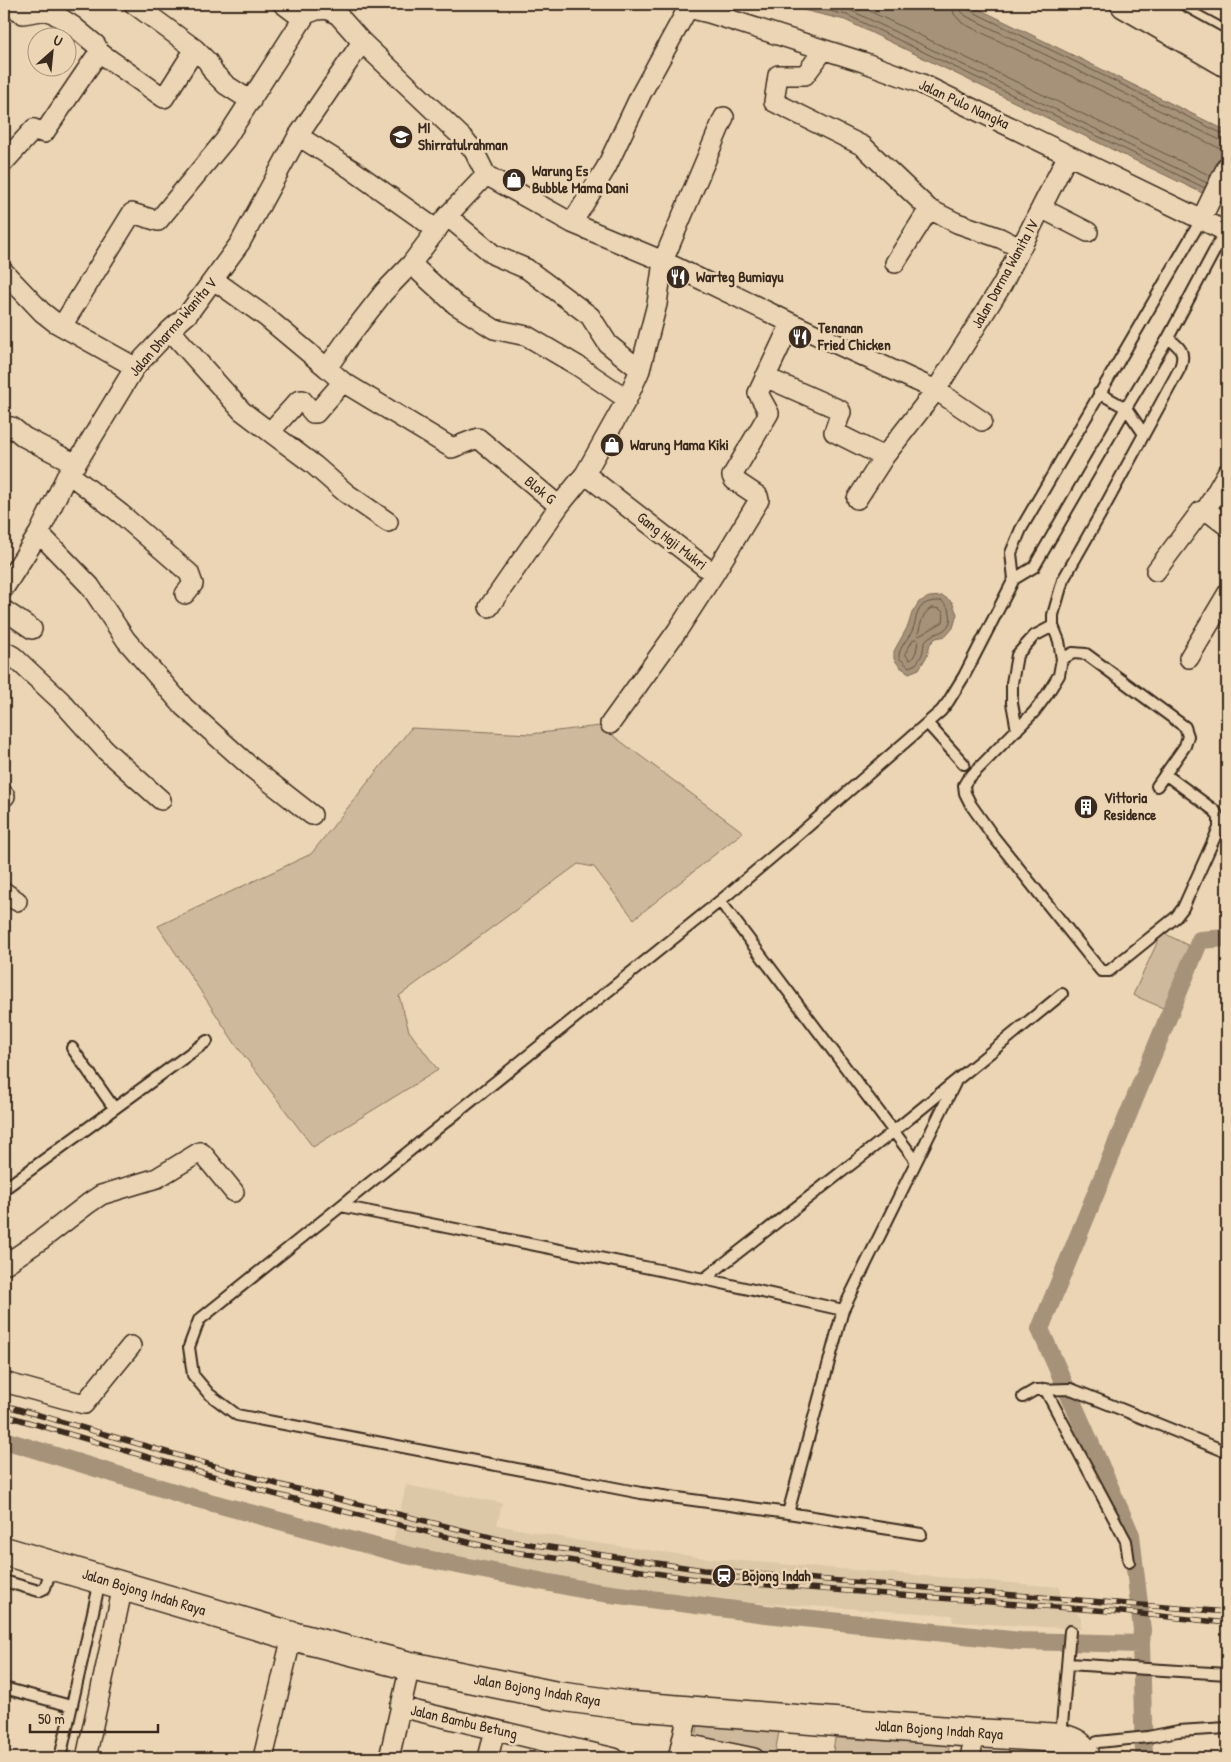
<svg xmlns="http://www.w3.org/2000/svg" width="1231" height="1762" font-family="'Patrick Hand',sans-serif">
<rect width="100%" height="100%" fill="#ebd5b4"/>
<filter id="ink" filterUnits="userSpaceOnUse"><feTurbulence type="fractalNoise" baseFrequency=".02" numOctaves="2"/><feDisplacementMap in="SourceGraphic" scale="10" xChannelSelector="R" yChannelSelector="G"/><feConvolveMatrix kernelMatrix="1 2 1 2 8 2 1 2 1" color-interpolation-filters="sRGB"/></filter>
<g filter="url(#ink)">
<!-- built -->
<path fill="#dcc7a7" d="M406,1485L502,1503L497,1525L581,1541L706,1558L1060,1587V1595L1081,1617V1629L953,1622L952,1615L694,1599L505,1570L392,1546Z"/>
<!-- green -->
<path fill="#cfb99c" stroke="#85725d" d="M600,726L743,832L634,919L594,867L578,864L399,996L409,1031L438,1070L313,1147L236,1045L158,926L311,854L411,728L531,734Z
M1162,932L1191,947L1163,1008L1133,995Z
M699,1719L779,1732L774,1758H740L694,1750Z
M835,1738L949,1745L948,1758H832Z"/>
<!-- water -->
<path fill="#a69279" stroke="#7b6855" d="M778,4H965L981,10L1227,131V205L845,20Z
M943,596L952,602L957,614L953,628L946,636L936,638L930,644L927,656L919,669L909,673L900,667L894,659V651L908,626L912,613L919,602L929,597Z"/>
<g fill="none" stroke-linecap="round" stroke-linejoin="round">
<!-- shore -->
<path stroke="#665442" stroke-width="1" d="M799,4L847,15L1205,188
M826,4L850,10L1207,183
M855,4L1211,176
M952,4L954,14L962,23L1217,147L1227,149
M959,4L961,11L966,16L1220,140L1227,141
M966,4L969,10L1223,134L1227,135
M941,601C951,607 955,622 944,630C938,634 932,634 927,639C923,643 924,649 922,654C921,657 918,661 916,664L909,667L899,658C898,647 909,639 913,629C916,621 916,612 922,606C927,601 935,601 941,601Z
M932,608C943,608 945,612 943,622L919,636L918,633C922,623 921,613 932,608Z
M914,639H917L918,641L916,652L912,659L910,660L905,654Z"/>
<!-- canal -->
<path stroke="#a69279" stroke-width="18" d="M4,1440L187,1496L406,1555L596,1592L766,1614L1020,1641L1141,1644
M1144,1758L1141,1644L1142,1630L1131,1535L1040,1329L1200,940L1227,938"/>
<!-- lane casing -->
<g stroke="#3b2a1e" stroke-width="14">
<path id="lane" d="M1158,4L1227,42
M1201,4L1227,18
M1099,393L1126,408L1144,434
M1014,579L1011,553L1021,529L1201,220
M1062,659L1073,653L1086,654L1185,727L1188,736L1185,746L1157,786
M928,724L964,764
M1017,730L1012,703V683L1017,655L1034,636L1053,626
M1165,774L1215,811L1219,818V828L1183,908L1176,917L1109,971H1101L993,836L971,805L965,793L964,785L967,780L1034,712L1046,696L1059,675L1062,659L1059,641L1053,626V615L1063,580L1105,506L1180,368C1186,352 1180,347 1168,338
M720,901L916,1161
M72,1048L114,1108
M4,1189L207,1041
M341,1206L720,901L790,842L941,711L948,702L964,676L1014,579L1034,567L1126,408L1168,338L1225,231
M704,1279L894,1131L1062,994
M843,1310L704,1279L341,1206L199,1320L189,1347L193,1375L209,1394L237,1415L641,1493L788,1513L921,1534
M1045,1389L1126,1541L1129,1562
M1023,1397L1035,1390L1071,1389L1227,1452
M788,1513L843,1310L955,1083
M4,1581L39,1591L45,1588L52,1566
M1068,1664L1227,1674
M4,1688L71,1706
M1061,1737L1070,1631
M1083,1748L1098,1742L1148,1737L1178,1731L1227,1728
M60,1758L100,1581"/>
</g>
<!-- street casing -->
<g stroke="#3b2a1e" stroke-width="22">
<path id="street" d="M283,4L295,13L306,14L317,10L327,9L338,15L362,42L465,140L474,151L486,175L572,223L663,261L791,323L936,390L982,421
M195,49L208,62L213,72L226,85L251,101
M823,51L805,75H778L774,102L863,146L929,209L957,223L1000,238L1020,248
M99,52L164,98L195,49L134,4
M298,136L351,169L437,230
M4,162L34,129L44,133L99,52L96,45L73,26L48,10L23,14L9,4
M1041,208L1088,232
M447,216L494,255L527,269L590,316L608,344L640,370
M1201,220L1227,166
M572,223L606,168L641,94L688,8L709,13L863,62L920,83L1227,232
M895,263L929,209
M411,264L456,305L494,329L527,336L578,366L627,399
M4,272L42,312L56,323L135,367
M214,280L266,317L327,368
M62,326L132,213L158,221L225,140L306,14
M170,330L242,411L314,465L346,493L388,522
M765,377L840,410L841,412L834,432L884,457
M343,382L452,448L478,438L559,506L585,474L627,399L640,370L657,304L663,261L724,117
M4,429L12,427L24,437L76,464
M270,432L298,401L302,400L313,413H316L343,382L327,368L348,338L384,292L411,264L447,216L486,175
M68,473L121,514L189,573L193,584L185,594
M1227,473L1206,510L1227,526
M585,474L714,574
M857,499L884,457L936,390L1002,285L1068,155
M39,533L90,586L126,640L184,707L252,768L312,815
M1156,571L1201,511L1206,510
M4,588L39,533L68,473L76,464L135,367L170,330L188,314L240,243L298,136L362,42
M489,607L559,506
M4,610L32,629
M4,651L13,656L61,701L105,750L161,800
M1189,658L1227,594
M610,724L677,631L714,574L759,500L758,496L734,480L732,476L769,413L758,393L791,323
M4,795L5,796
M4,892L17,901
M4,1265L41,1240L89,1203L101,1195L157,1178L200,1152L203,1154L234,1192
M4,1382L84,1404L131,1346
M400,1707L614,1758
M682,1743L754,1758
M86,1758L123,1586
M263,1758L292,1636
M389,1758L410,1666
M488,1758L495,1730
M678,1758L686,1723
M970,1758L975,1733"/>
</g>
<!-- secondary casing -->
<g stroke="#3b2a1e" stroke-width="31">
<path id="secondary" d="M4,1551L292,1636L410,1666L557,1696L633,1706L975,1733L1061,1738C1073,1741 1083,1745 1086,1758"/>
</g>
<!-- highway casing -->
<g stroke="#3b2a1e" stroke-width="31">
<path id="highway" d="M1125,4L1227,63"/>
</g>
<!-- lane -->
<use href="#lane" stroke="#ebd5b4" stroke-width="10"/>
<!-- street -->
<use href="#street" stroke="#ebd5b4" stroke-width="19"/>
<!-- secondary -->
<use href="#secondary" stroke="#ebd5b4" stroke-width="28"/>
<!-- highway -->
<use href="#highway" stroke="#ebd5b4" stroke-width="28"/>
<!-- rail casing -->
<g stroke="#3b2a1e" stroke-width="5.5">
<path id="rail" d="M4,1405L277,1484L502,1540L704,1570L1227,1612
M4,1415L274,1494L500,1550L702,1580L1122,1612L1227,1623"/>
</g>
<!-- rail -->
<use href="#rail" stroke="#ebd5b4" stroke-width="4" stroke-dasharray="11" stroke-linecap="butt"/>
</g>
</g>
<!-- icons -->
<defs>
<g id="school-disc" transform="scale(1.25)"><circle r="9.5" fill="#3b2a1e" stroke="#ebd5b4"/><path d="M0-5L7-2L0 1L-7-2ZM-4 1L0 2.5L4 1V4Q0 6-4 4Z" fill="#fff"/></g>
<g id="shop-disc" transform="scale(1.25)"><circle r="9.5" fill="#3b2a1e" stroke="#ebd5b4"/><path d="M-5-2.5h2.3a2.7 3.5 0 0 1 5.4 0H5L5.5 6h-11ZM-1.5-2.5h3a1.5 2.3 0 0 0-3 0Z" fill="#fff"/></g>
<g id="restaurant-disc" transform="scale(1.25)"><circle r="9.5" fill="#3b2a1e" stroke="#ebd5b4"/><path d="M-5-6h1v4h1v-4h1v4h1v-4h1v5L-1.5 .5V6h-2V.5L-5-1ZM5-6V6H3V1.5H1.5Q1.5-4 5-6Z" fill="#fff"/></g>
<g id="building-disc" transform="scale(1.25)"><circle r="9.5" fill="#3b2a1e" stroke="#ebd5b4"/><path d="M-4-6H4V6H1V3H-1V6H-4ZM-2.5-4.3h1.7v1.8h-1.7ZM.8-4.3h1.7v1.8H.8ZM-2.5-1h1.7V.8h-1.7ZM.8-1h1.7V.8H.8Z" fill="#fff"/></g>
<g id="station-disc" transform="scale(1.25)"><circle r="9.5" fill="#3b2a1e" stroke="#ebd5b4"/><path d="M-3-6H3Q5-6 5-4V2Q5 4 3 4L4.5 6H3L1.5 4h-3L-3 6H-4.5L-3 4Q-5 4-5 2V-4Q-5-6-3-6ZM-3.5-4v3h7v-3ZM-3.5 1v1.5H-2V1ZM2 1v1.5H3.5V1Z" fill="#fff"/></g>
</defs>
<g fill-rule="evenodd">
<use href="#school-disc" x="401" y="137"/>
<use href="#shop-disc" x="514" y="180"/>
<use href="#restaurant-disc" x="678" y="277"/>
<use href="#restaurant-disc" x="800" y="337"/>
<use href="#shop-disc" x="612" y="445"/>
<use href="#building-disc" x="1086" y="807"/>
<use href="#station-disc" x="724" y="1576"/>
</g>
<g text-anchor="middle" stroke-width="5" stroke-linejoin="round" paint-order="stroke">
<!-- street labels -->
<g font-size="15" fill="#3b2a1e" stroke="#ebd5b4">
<text transform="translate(964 104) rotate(25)" y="5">Jalan Pulo Nangka</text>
<text transform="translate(1005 274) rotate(-61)" y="5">Jalan Darma Wanita IV</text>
<text transform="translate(173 327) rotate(-49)" y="5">Jalan Dharma Wanita V</text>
<text transform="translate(540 490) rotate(39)" y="5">Blok G</text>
<text transform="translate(672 541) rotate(38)" y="5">Gang Haji Mukri</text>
<text transform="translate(144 1592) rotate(17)" y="5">Jalan Bojong Indah Raya</text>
<text transform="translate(537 1690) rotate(10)" y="5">Jalan Bojong Indah Raya</text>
<text transform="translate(464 1722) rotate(13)" y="5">Jalan Bambu Betung</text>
<text transform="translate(939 1730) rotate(4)" y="5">Jalan Bojong Indah Raya</text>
</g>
<!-- poi labels -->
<g font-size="15" font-weight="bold" fill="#3b2a1e" stroke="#ebd5b4" text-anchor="start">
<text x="418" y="133">MI<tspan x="418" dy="17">Shirratulrahman</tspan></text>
<text x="532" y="176">Warung Es<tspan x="532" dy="17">Bubble Mama Dani</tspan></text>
<text x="696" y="282">Warteg Bumiayu</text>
<text x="818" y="333">Tenanan<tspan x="818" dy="17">Fried Chicken</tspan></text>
<text x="630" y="450">Warung Mama Kiki</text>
<text x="1104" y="803">Vittoria<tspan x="1104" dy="17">Residence</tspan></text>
<text x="742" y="1581">Bojong Indah</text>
</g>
</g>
<!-- margin -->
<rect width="1231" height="1762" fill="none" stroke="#ebd5b4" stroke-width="20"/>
<rect x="10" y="10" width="1211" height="1742" fill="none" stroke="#3b2a1e" stroke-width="2" filter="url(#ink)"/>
<!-- north arrow -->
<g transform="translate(52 52) rotate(27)"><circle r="24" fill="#ebd5b4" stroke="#a59178"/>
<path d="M0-4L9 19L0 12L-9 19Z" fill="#3b2a1e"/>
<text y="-8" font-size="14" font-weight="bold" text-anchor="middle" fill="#3b2a1e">U</text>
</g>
<!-- scale -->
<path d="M30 1724v8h128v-8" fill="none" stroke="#3b2a1e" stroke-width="2.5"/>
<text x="38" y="1724" font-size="15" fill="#3b2a1e" stroke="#ebd5b4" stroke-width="4" paint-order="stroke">50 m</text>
</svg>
